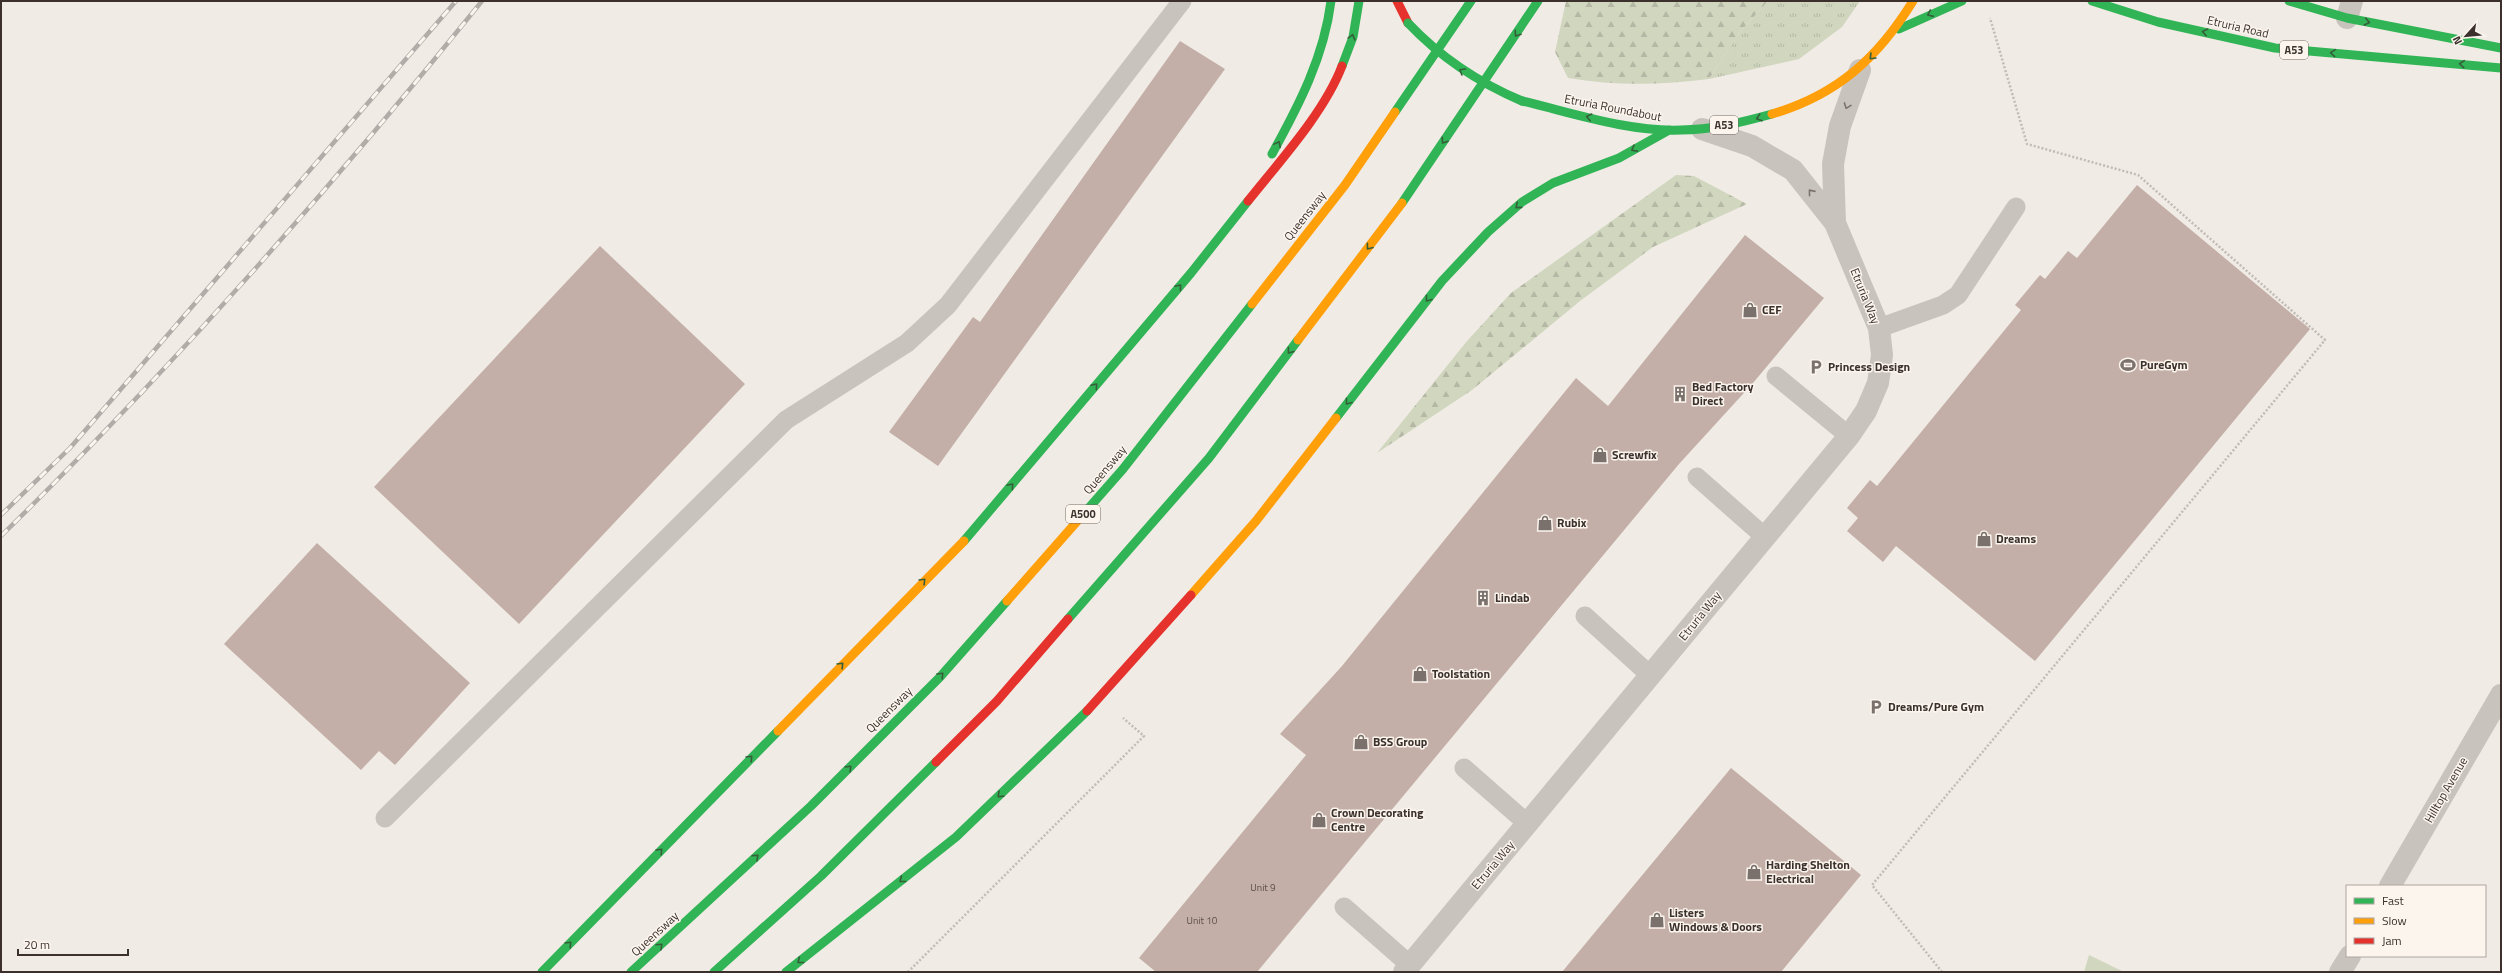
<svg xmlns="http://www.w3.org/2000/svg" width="2502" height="973" font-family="'Titillium Web',sans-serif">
<defs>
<pattern id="grass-tufts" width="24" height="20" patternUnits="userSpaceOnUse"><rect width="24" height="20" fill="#d1d6bf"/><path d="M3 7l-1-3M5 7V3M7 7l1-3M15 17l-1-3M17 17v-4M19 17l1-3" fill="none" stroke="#b4b8a4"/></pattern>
<pattern id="forest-firs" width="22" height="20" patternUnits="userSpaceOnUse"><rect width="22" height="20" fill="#d1d6bf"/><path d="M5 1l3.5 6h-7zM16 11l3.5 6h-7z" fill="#b4b8a4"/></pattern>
</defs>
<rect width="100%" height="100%" fill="#f0ebe5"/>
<!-- grass -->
<path fill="url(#grass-tufts)" d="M1768,1H1860L1842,27L1799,59L1709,79L1740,32Z"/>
<!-- forest -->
<path fill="url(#forest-firs)" d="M1566,1H1768L1740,32L1709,79C1661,85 1616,86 1568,78L1555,52Z
M1676,175L1694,176L1747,204L1653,247L1580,301L1472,390L1377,453L1467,341L1511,293Z"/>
<!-- garden -->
<path fill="#d1d6bf" d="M2089,955L2124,972H2084Z"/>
<!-- building -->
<path fill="#c3afa7" d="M1180,41L1225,69L938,466L889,432L973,317L980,322Z
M2137,185L2310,329L2035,661L1896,546L1883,562L1847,531L1858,518L1847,508L1870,480L1877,486L2021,310L2015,305L2040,275L2045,279L2068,251L2077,258Z
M1745,235L1824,298L1753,383L1679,464L1257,972H1156L1139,958L1306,755L1280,734L1342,666L1576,378L1608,406Z
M600,246L745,384L519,624L374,487Z
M317,543L470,683L395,765L379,751L361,770L224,644Z
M1731,768L1861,875L1781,972H1562Z"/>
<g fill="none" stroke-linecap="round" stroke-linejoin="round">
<!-- path -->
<path stroke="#c2bbb6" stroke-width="2.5" stroke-dasharray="2 2" stroke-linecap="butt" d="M908,972L1144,736L1123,718
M1942,972L1872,885L2325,340L2138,175L2027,144L1990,18"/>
<!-- lane -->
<path stroke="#c9c3be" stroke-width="19" d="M1879,328L1943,305L1958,295L2016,207
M1776,376L1849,436
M1697,477L1766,538
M1585,616L1651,676
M1464,768L1528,824
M385,818L786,420L907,343L948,305L1182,1
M1344,907L1410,965"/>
<!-- street -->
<path stroke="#c9c3be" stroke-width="22" d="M2347,18L2352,1
M1835,223L1833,164L1840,126L1860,70
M2390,886L2501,695
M1404,972L1849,436L1866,411L1878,383L1882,355L1879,328L1835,223L1793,170L1752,146L1702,129
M2340,972L2350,956"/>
<!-- fast -->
<path stroke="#30b455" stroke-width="9" d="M2092,1L2158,22L2275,48L2501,68
M2289,1L2347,18L2501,48
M1899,29L1962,1
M1342,66L1353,37L1359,1
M1522,101C1573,113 1628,132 1681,130C1711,130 1743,122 1772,114
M1395,112L1471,1
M1272,154C1299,105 1324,57 1331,1
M1402,203L1538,1
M1336,418L1442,281L1488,232L1522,202L1553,183L1619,158L1669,130
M1087,510L1123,469L1252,304
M964,541L1191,273L1248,201
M1068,619L1209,458L1298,340
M542,972L778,731
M631,972L811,806L940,677L1007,601
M714,972L821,876L936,762
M786,972L956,837L1087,711"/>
<!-- slow -->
<path stroke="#ff9f0a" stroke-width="9" d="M1772,114C1837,95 1878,58 1913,1
M1252,304L1345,185L1395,112
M1298,340L1402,203
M1191,595L1256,521L1336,418
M1007,601L1087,510
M778,731L964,541"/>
<!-- jam -->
<path stroke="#e5322d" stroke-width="9" d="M1397,1L1408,23
M1248,201C1279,162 1324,113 1342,66
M1087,711L1191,595
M936,762L997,701L1068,619"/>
<!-- rail casing -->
<g stroke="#b1aca8" stroke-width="4.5">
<path id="rail" d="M1,515L70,448L456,1
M1,536C172,368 332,187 482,1"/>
</g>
<!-- rail -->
<use href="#rail" stroke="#fbf5ee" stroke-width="3" stroke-dasharray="9" stroke-linecap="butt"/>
<!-- fast-bridge -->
<path stroke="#30b455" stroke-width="9" d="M1408,23C1441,58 1477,82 1522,101"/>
</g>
<!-- one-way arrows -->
<defs><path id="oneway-chevron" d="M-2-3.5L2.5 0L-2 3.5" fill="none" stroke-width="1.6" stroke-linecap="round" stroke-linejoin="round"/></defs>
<g stroke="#375e3a">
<use href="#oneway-chevron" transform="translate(1930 14) rotate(156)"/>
<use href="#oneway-chevron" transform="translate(2367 22) rotate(11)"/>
<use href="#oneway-chevron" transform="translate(2205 32) rotate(-167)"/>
<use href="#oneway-chevron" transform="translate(1517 34) rotate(124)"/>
<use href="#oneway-chevron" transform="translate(1352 37) rotate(-75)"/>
<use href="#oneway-chevron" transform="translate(2333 53) rotate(-175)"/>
<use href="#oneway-chevron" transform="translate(1872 57) rotate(134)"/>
<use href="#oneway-chevron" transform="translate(2462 64) rotate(-175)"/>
<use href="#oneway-chevron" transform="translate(1462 71) rotate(-149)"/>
<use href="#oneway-chevron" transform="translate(1589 117) rotate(-167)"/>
<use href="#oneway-chevron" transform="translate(1759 118) rotate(162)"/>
<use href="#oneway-chevron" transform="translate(1444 141) rotate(124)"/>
<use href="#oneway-chevron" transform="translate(1278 144) rotate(-62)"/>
<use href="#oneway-chevron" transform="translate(1634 149) rotate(151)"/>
<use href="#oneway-chevron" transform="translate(1518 206) rotate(140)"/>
<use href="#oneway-chevron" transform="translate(1369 247) rotate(127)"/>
<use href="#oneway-chevron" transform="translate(1179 287) rotate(-50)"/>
<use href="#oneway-chevron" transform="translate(1428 299) rotate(128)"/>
<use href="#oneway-chevron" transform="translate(1290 351) rotate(127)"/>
<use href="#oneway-chevron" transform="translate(1095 386) rotate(-50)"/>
<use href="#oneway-chevron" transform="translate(1348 402) rotate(128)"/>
<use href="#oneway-chevron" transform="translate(1011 486) rotate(-50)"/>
<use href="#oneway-chevron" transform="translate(923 581) rotate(-45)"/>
<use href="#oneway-chevron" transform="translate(841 665) rotate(-46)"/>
<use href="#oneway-chevron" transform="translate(941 675) rotate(-47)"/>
<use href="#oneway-chevron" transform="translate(750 758) rotate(-46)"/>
<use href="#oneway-chevron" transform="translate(849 768) rotate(-45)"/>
<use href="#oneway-chevron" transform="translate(1000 795) rotate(136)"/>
<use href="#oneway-chevron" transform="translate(660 851) rotate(-46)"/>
<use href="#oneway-chevron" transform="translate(756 857) rotate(-43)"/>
<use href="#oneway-chevron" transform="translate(902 880) rotate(142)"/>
<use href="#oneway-chevron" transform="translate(569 944) rotate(-46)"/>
<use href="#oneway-chevron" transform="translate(660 946) rotate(-43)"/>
<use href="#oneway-chevron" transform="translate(800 961) rotate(142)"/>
</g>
<g stroke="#7b726d">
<use href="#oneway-chevron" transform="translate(1847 106) rotate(110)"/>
<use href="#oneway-chevron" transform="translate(1811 192) rotate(-129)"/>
</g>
<!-- icons -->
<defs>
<g id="shop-bare" transform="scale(1.2)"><path d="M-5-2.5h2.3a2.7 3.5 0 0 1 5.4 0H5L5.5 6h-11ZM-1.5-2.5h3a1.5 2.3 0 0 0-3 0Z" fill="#7a716c" stroke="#fbf5ee" stroke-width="2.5" paint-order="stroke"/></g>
<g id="stadium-bare" transform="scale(1.2)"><path d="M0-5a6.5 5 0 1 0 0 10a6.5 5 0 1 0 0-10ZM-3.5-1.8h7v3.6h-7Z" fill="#7a716c" stroke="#fbf5ee" stroke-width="2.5" paint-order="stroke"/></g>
<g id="parking-bare" transform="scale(1.2)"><path d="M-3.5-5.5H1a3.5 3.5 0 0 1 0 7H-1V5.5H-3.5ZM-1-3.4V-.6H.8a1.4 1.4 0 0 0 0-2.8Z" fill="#7a716c" stroke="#fbf5ee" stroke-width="2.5" paint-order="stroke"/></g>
<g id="building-bare" transform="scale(1.2)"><path d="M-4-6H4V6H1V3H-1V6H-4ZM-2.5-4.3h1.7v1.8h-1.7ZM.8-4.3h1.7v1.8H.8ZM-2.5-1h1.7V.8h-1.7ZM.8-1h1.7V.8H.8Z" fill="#7a716c" stroke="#fbf5ee" stroke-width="2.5" paint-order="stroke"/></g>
</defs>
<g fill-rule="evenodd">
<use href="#shop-bare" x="1750" y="310"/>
<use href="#stadium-bare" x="2128" y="365"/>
<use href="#parking-bare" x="1816" y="367"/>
<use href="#building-bare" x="1680" y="394"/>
<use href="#shop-bare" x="1600" y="455"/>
<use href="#shop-bare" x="1545" y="523"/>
<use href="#shop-bare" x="1984" y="539"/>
<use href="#building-bare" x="1483" y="598"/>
<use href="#shop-bare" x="1420" y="674"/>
<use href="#parking-bare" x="1876" y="707"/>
<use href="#shop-bare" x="1361" y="742"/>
<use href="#shop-bare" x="1319" y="820"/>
<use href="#shop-bare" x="1754" y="872"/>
<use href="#shop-bare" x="1657" y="920"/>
</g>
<g text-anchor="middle" stroke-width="3" stroke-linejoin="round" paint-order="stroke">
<!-- number labels -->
<g font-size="10" fill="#5d504a">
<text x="1263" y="891">Unit 9</text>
<text x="1202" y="924">Unit 10</text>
</g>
<!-- shield labels -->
<g fill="#fbf5ee" stroke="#756b66" stroke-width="1">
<rect x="2280" y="41" width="28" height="18" rx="3"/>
<rect x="1710" y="116" width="28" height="18" rx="3"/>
<rect x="1066" y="505" width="34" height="18" rx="3"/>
</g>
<g font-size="11" font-weight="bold" fill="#3b302b">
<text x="2294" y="54">A53</text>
<text x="1724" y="129">A53</text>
<text x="1083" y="518">A500</text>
</g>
<!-- street labels -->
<g font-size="12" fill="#3b302b" stroke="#fbf5ee">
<text transform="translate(2238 27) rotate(13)" y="4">Etruria Road</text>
<text transform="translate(1613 108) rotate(11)" y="4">Etruria Roundabout</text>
<text transform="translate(1305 216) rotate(-52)" y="4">Queensway</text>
<text transform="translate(1865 296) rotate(68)" y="4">Etruria Way</text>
<text transform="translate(1105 470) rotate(-50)" y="4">Queensway</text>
<text transform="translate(1700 616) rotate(-51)" y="4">Etruria Way</text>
<text transform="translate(889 710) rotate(-45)" y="4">Queensway</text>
<text transform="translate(2446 790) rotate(-60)" y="4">Hilltop Avenue</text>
<text transform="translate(1493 865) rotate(-50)" y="4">Etruria Way</text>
<text transform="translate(655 934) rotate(-43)" y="4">Queensway</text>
</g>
<!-- poi labels -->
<g font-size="12" font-weight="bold" fill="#3b302b" stroke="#fbf5ee" text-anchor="start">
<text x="1762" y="314">CEF</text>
<text x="2140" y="369">PureGym</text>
<text x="1828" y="371">Princess Design</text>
<text x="1692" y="391">Bed Factory<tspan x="1692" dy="14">Direct</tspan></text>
<text x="1612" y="459">Screwfix</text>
<text x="1557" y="527">Rubix</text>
<text x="1996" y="543">Dreams</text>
<text x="1495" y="602">Lindab</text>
<text x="1432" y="678">Toolstation</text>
<text x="1888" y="711">Dreams/Pure Gym</text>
<text x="1373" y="746">BSS Group</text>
<text x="1331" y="817">Crown Decorating<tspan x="1331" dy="14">Centre</tspan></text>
<text x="1766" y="869">Harding Shelton<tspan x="1766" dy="14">Electrical</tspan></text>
<text x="1669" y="917">Listers<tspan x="1669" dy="14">Windows &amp; Doors</tspan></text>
</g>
</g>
<!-- border -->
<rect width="2502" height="973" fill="none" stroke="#3b302b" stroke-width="4"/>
<!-- legend -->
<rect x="2346" y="885" width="140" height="72" fill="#fbf5ee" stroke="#aea6a0"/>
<rect x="2354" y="898" width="20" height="6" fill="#30b455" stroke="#aea6a0"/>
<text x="2382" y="905" font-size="12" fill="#3b302b">Fast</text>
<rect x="2354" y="918" width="20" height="6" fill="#ff9f0a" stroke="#aea6a0"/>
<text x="2382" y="925" font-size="12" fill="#3b302b">Slow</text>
<rect x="2354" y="938" width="20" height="6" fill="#e5322d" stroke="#aea6a0"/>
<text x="2382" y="945" font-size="12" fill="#3b302b">Jam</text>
<!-- north arrow -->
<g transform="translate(2466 36) rotate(243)" stroke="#fbf5ee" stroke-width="3" paint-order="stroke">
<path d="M0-3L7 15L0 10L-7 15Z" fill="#3b302b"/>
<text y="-6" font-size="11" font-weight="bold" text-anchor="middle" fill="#3b302b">N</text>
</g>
<!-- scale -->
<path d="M18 949v6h110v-6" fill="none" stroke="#3b302b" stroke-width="2"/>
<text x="24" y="949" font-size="12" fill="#3b302b" stroke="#fbf5ee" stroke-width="3" paint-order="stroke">20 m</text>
</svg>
